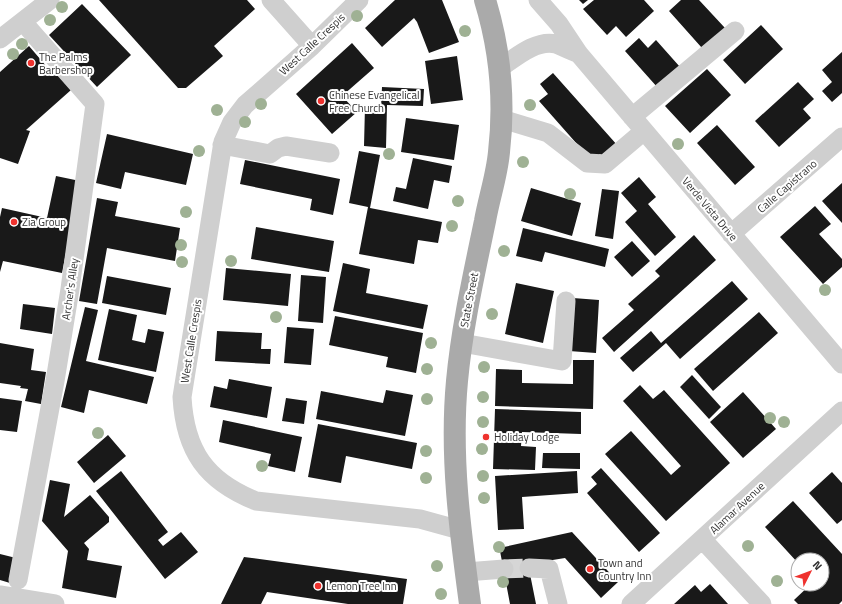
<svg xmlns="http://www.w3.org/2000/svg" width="842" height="604" font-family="'Titillium Web',sans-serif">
<rect width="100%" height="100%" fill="#fff"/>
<!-- building -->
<path fill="#191919" d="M99,0H247L255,9L214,46L223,56L186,88H178Z
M395,0H442L459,42L429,53L417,22L414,18L382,47L365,28Z
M579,0H588L583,4Z
M594,0H644L654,11L626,37L616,26L607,35L583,9Z
M681,0H699L725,28L702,48L669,11Z
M82,4L131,55L97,87L49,35Z
M761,25L783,49L745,84L723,60Z
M639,38L648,48L656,40L680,67L658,88L625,51Z
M352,43L374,68L342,96L357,112L332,134L296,94Z
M29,46L53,74L55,72L71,90L26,130L30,131L18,164L0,158V72Z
M842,52V93L832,102L822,91L832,82L822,70Z
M457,56L463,100L431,104L425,61Z
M707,69L731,95L690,133L665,106Z
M553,73L618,146L604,158L600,154L592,161L539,101L548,94L540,84Z
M798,82L814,99L803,109L811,118L779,147L755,121Z
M382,87L424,89L423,106L387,105L386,148L364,146L365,106L381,107Z
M406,118L459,125L454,160L401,152Z
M717,125L755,167L735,185L697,143Z
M107,134L193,154L186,185L125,172L121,189L96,183Z
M359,151L380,155L370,208L442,222L438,243L418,240L414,264L359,254L368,207L349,203Z
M413,158L452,166L449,183L434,180L428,209L393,201L396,187L406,189Z
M245,160L340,179L333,215L310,210L312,199L240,184Z
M56,176L80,181L62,273L3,261L0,272V217L2,208L47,218Z
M639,177L656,197L648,204L676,237L655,256L625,222L637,211L621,193Z
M842,183V223L822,201Z
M531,188L581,203L572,236L521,221Z
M602,189L619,191L613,239L595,236Z
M97,198L118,202L115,216L180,228L175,261L107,248L97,304L79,301Z
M815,206L831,224L819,234L842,259V267L823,284L780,237Z
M256,227L334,241L329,272L251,259Z
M523,228L609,249L605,267L545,252L542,262L516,256Z
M694,235L716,260L614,352L602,338L634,310L628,304L660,276L655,271Z
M632,241L650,261L632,277L614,257Z
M343,263L370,269L366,293L428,305L423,329L333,311Z
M226,268L291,274L288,306L223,300Z
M301,275L326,277L323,323L298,321Z
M107,276L171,288L166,315L102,303Z
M732,281L748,299L680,359L666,343L633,372L620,358L651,331L661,343Z
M516,283L554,291L543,343L505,334Z
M573,298L599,300L596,353L569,351Z
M23,304L55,308L52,334L20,329Z
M85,307L98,310L86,361L154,377L147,404L89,390L84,413L61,407Z
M109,309L137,315L132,340L145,343L148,329L164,332L156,372L98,360Z
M759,312L778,333L713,391L694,369Z
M335,316L423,333L416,373L386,367L388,357L329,345Z
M287,327L314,329L311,365L284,363Z
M217,331L262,333L261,349H271L270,364L215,361Z
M0,343L34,349L31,370L46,372L41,404L25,401L28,389L20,388L21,386L0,383Z
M573,360H594L593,409L495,406L496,369L522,370V383L573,384Z
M692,375L721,407L709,419L680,387Z
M229,379L272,387L267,418L210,407L214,386L227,389Z
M640,385L653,399L664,390L730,463L666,521L605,454L631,431L671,475L681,466L623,401Z
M386,390L413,395L405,436L316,419L321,391L383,403Z
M743,392L776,429L743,458L710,422Z
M0,398L22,401L17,432L0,430Z
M286,398L307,401L304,424L282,421Z
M495,409L581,412V434L522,432L521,446L536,447L535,470L493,469Z
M223,420L302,437L295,472L268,466L271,454L219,442Z
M318,424L417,443L412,469L346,456L341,483L308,477Z
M108,435L126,456L94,483L77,462Z
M543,453H580V469L542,468Z
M601,468L660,533L639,552L587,493L597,484L591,477Z
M121,471L168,532L158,540L163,546L181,532L198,552L165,579L96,491Z
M577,471L578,493L522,497L524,529L498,530L495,476Z
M832,472L842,483V520L837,524L809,493Z
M50,480L70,484L64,517L90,495L109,517V522L84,543L89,549L87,560L122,566L116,598L62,588L68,551L42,521Z
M793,501L842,554V601L839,604H798L794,600L811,584H822V560H798V563L765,527Z
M572,532L618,582L601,598L565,558L528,564L536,604H510L500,551L504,547Z
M0,554L16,558L10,583L0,580Z
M244,557L407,579L403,604H348L267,592L261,604H221Z
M710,584L728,604H674L695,585L701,592Z"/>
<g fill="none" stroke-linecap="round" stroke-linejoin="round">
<!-- minor-tunnel -->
<path stroke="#d6d6d6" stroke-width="19" stroke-dasharray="19 10" stroke-linecap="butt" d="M504,569L529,568"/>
<!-- minor -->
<path stroke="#cfcfcf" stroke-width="19" d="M271,0L312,46
M359,0L312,46L245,105L232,122L223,142L182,397C185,451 206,481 256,501L420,519L460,530
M538,0L559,24L579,54L842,364
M0,39L50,0
M500,68C515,58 536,39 556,44C563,47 571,51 579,54
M632,117L735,31
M502,119L548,133L587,163L605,164L644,131
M222,145L270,154L278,148L286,146L330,153
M731,234L842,137
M462,343L562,361L566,301
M703,540L762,604
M529,568L549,569L558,604
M466,572L504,569
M18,580L55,381L70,289L95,104L23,22
M0,595L55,604
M631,604L842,411"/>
<!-- major -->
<path stroke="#aaa" stroke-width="22" d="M470,604C460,530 450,456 457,381C462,327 474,274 485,221C489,198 497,175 499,152C505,100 500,49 485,0"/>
</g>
<!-- trees -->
<g fill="#9fb194">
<circle cx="62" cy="7" r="6"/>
<circle cx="357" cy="16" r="6"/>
<circle cx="50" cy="20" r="6"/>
<circle cx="465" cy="31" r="6"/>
<circle cx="22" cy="44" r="6"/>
<circle cx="13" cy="54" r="6"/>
<circle cx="261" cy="104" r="6"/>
<circle cx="530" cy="105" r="6"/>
<circle cx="217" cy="110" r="6"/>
<circle cx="245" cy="122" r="6"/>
<circle cx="678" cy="144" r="6"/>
<circle cx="199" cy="151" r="6"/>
<circle cx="389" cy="154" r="6"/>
<circle cx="523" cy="162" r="6"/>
<circle cx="570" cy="194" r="6"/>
<circle cx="458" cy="201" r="6"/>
<circle cx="186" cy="212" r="6"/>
<circle cx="452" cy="226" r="6"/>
<circle cx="181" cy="245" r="6"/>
<circle cx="504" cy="251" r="6"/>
<circle cx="231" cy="261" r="6"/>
<circle cx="182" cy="262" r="6"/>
<circle cx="825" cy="290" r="6"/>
<circle cx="492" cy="314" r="6"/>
<circle cx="276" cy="317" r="6"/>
<circle cx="431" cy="343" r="6"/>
<circle cx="484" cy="367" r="6"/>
<circle cx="427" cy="369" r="6"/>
<circle cx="483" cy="397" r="6"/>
<circle cx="427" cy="399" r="6"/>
<circle cx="770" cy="418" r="6"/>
<circle cx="483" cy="422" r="6"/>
<circle cx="784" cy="422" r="6"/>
<circle cx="98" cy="433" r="6"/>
<circle cx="482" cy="449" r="6"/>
<circle cx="426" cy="451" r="6"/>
<circle cx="262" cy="466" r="6"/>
<circle cx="483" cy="476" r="6"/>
<circle cx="426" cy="478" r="6"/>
<circle cx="484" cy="498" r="6"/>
<circle cx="748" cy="546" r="6"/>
<circle cx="499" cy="547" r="6"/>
<circle cx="437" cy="566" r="6"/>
<circle cx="777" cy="581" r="6"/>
<circle cx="503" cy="582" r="6"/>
<circle cx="441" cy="594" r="6"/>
</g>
<!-- markers -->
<g fill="#ef322e" stroke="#fff" stroke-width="1.5">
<circle cx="31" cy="63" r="4"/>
<circle cx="321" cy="101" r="4"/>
<circle cx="14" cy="222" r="4"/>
<circle cx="486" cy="437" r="4"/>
<circle cx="590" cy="569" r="4"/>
<circle cx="318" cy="586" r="4"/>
</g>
<g text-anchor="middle" stroke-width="4" stroke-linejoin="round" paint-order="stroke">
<!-- street labels -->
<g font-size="11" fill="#323232" stroke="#fff">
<text transform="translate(312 44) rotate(-43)" y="4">West Calle Crespis</text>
<text transform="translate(787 186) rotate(-41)" y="4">Calle Capistrano</text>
<text transform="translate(710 209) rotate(50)" y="4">Verde Vista Drive</text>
<text transform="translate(70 289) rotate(-82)" y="4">Archer's Alley</text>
<text transform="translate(469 300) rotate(-79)" y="4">State Street</text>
<text transform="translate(191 341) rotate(-81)" y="4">West Calle Crespis</text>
<text transform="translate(737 508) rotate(-43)" y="4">Alamar Avenue</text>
</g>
<!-- poi labels -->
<g font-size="11" fill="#323232" stroke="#fff" text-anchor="start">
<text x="39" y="61">The Palms<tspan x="39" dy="13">Barbershop</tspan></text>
<text x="329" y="99">Chinese Evangelical<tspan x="329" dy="13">Free Church</tspan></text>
<text x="22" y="226">Zia Group</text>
<text x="494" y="441">Holiday Lodge</text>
<text x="598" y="567">Town and<tspan x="598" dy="13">Country Inn</tspan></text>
<text x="326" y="590">Lemon Tree Inn</text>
</g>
</g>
<!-- north arrow -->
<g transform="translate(810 572) rotate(48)"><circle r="19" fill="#ffffff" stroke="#adadad"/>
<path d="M0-3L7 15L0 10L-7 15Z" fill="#ef322e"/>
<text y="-6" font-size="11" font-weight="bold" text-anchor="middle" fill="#323232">N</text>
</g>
</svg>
